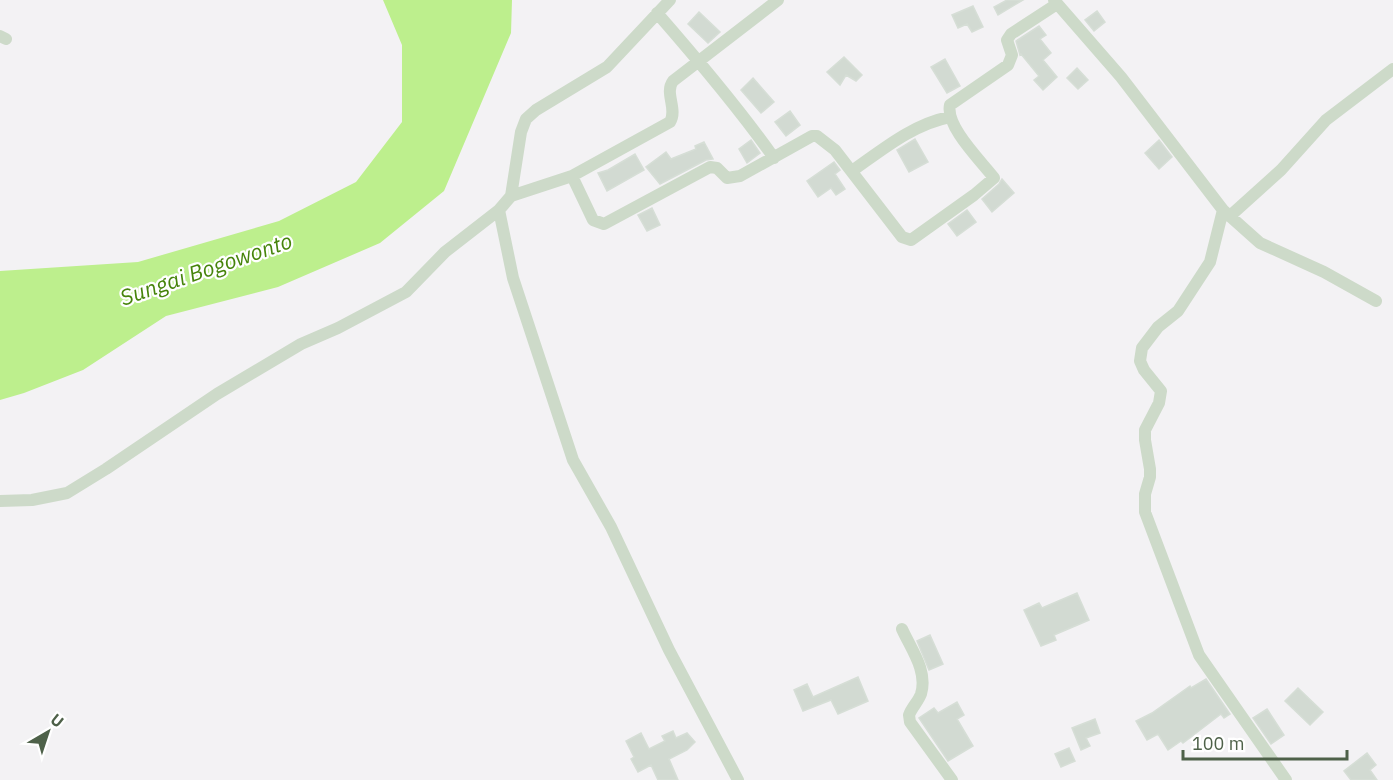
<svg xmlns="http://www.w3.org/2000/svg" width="1393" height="780" font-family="'IBM Plex Sans',sans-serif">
<rect width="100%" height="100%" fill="#f3f2f4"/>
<!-- water -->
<path fill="#bdef8d" d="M383,0H512L511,33L444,191L380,243L278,287L166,316L83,370L24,393L0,400V271L138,262L279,221L356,182L402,122V45Z"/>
<!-- building -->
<path fill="#d2dad2" stroke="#d6ded6" stroke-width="1.5" d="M1007,0H1023L998,15L994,7Z
M973,6L983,27L972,32L967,24L958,28L952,15Z
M1097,11L1105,22L1094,31L1085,20Z
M699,12L720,32L708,43L688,24Z
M1039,26L1046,35L1040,39L1051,53L1043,60L1057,77L1043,90L1034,80L1039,76L1021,54L1020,55L1016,41Z
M844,57L862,75L856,81L846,75L840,85L827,72Z
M945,59L960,86L947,93L931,67Z
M1077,68L1088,80L1078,89L1067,78Z
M753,78L774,102L761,113L741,90Z
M790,111L800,125L786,136L775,122Z
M915,139L928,162L909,172L897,150Z
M751,140L760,153L747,163L739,149Z
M1159,140L1172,157L1159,169L1145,153Z
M704,142L713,159L706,160L660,184L646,167L666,152L671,159L696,149L695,146Z
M635,154L644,170L607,191L598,173L608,170Z
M834,162L840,170L835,174L845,189L836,195L831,188L818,197L807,181Z
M1002,179L1014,193L992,212L982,199L999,184Z
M652,208L660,225L647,231L638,215Z
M967,210L976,222L957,236L948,224Z
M1077,593L1089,620L1054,635L1056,640L1041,646L1024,610L1039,603L1042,608Z
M930,635L943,664L929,670L917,641Z
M858,677L868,701L838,714L831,700L803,711L794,690L807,684L813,697Z
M1206,679L1230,714L1224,718L1221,714L1183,743L1181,741L1168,750L1158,734L1147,740L1136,721L1152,713L1190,686L1191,688Z
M1298,688L1323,712L1310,725L1285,701Z
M957,702L964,715L957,719L973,746L948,761L919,718L934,708L938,713Z
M1267,709L1284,735L1271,744L1253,718Z
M1095,719L1100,733L1086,738L1090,746L1081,750L1072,728Z
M673,731L676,738L687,733L695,742L687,750L669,759L678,780H658L651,765L638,772L631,759L634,757L626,741L641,733L649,749L665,741L662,736Z
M1069,748L1075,761L1061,767L1055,754Z
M1367,753L1376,765L1370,770L1377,780H1351L1344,771Z"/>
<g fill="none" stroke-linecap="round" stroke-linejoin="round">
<!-- minor -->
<path stroke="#cddac9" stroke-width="12" d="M1054,0L1121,77L1223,210L1260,243L1324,272L1376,301
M657,13C698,60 738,107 774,158
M0,36L6,39
M852,171C882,150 913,124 950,117
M572,176L593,220L604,224L710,167L717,168L727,178L740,176L812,136H817L835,150L902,237L911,240L974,195L994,178C981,161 945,126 950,105L1008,65L1012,55L1007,40L1011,34L1057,4
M511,196L572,176L670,122C678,109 664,93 673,81L778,0
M499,210L513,278L573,460L611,527L669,650L738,780
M1223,210L1210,262L1178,311L1158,327L1142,348L1140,361L1144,370L1161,391L1159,403L1145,430V440L1150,469V477L1145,494V512L1199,655L1286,780
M1230,216L1281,170L1326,120L1393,69
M0,501L32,500L67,493L106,469L217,394L301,344L338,328L406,292L445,252L499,210L511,196L521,132L526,119L536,110L607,67L670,0
M902,629C911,649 928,671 921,694C918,702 912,707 909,715L910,722L952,780"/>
</g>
<g text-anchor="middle" stroke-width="4.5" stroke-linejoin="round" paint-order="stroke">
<!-- water labels -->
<g font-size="22" font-style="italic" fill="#46840b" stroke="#fff">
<text transform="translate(206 269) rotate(-19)" y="8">Sungai Bogowonto</text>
</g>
</g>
<!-- north arrow -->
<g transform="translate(48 732) rotate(39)" stroke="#ffffff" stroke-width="4.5" paint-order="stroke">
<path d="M0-4.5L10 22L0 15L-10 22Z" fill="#4e6149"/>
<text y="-9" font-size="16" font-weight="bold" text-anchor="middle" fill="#4e6149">U</text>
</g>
<!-- scale -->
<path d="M1183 750v9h164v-9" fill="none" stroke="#4e6149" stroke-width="3"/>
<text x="1192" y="750" font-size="18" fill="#4e6149" stroke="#ffffff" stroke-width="4.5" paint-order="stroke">100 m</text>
</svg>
